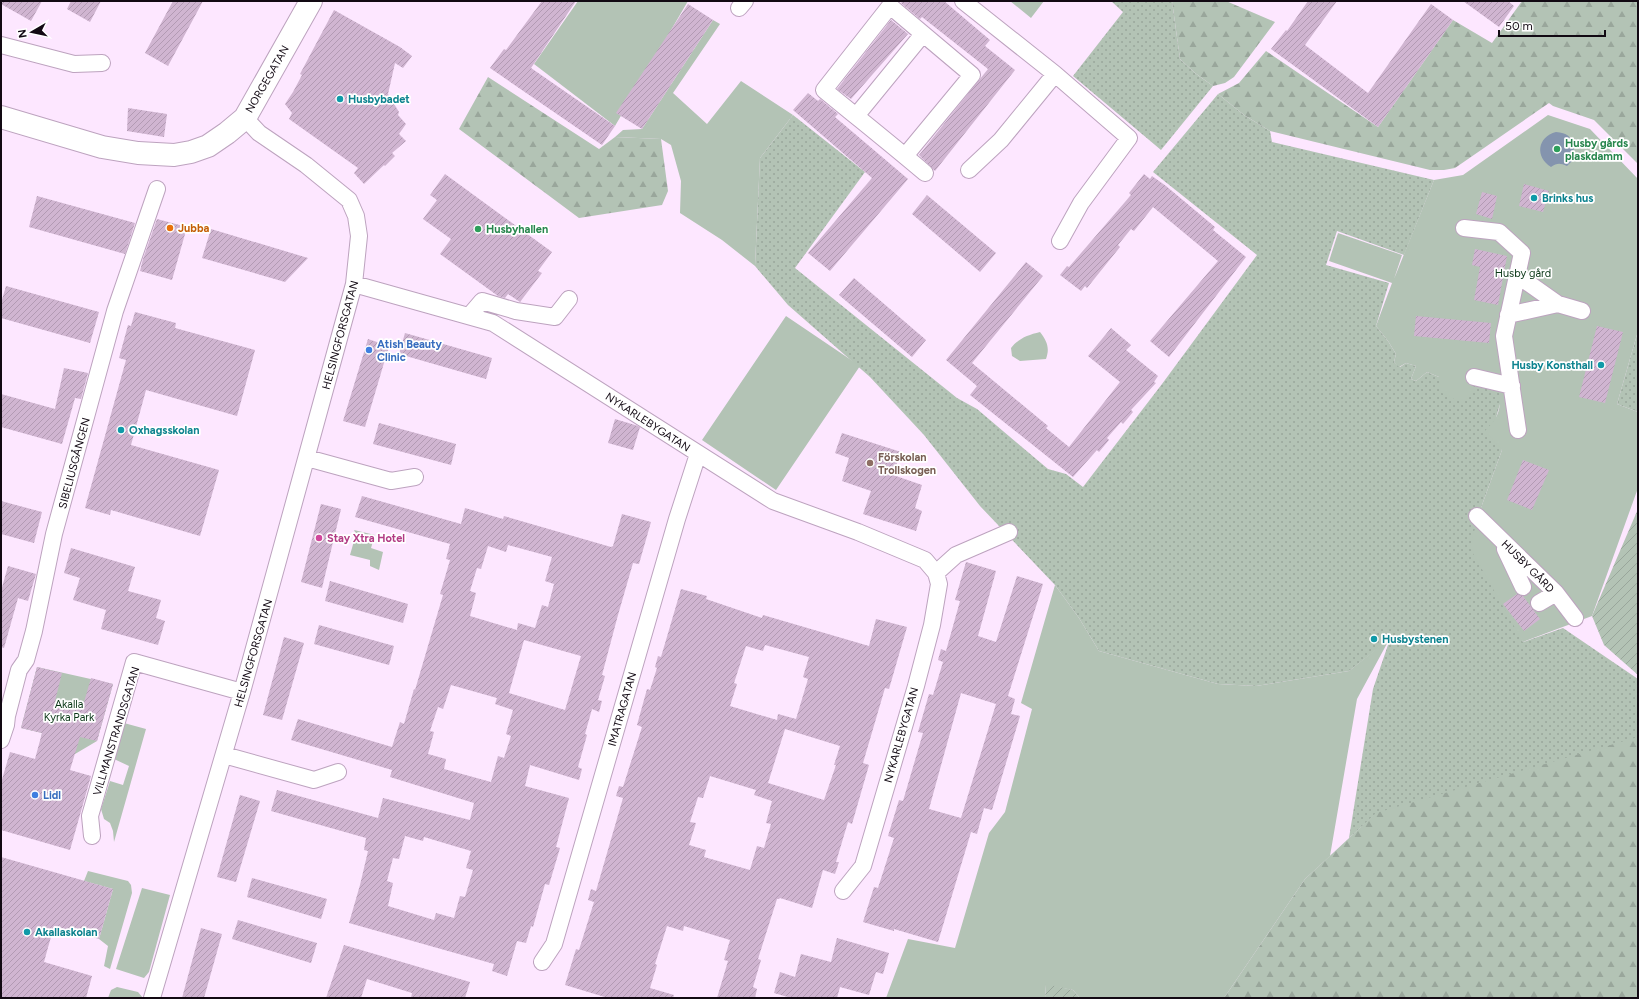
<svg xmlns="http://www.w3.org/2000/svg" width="1639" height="999" font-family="Figtree,sans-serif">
<defs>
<pattern id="grass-dots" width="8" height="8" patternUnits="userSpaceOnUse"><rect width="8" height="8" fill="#b3c3b5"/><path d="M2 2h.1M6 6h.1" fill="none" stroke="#99a69b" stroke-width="1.8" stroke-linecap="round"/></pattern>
<pattern id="forest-firs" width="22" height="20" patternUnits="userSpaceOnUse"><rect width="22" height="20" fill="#b3c3b5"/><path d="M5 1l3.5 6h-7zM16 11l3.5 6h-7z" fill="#99a69b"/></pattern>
<pattern id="garden-furrows" width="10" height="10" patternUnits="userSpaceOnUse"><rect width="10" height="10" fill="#b3c3b5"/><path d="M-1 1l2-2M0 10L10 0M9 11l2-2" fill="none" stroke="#99a69b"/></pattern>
<pattern id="building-hatch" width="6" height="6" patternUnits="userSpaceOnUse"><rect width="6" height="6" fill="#d0b5d1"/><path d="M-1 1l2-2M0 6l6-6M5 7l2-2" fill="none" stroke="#b29ab3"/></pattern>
</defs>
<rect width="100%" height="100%" fill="#fde7ff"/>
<!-- grass -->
<path fill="url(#grass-dots)" d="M1111,1H1172L1180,59L1195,73L1213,86L1161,150L1073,76L1123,12Z
M1218,94L1244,115L1270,131L1272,142L1434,180L1404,255L1337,231L1326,265L1389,283L1376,326L1388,341L1396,354L1394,362L1400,367L1406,363L1416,366L1411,379L1416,381L1427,372L1439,377L1476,380L1500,387V404L1496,418L1502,450L1478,516L1523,642L1563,628L1638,679V998L1377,813L1349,838L1373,689L1390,639L1349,671L1256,686L1218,684L1099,651L1079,618L1055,585L980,506L924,435L870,377L788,305L755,266L760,158L793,115L865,172L795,268L957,398L977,409L1048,469L1066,474L1083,487L1162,384L1257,255L1153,172Z
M1638,331V412L1617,404Z"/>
<!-- forest -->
<path fill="url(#forest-firs)" d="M1172,1H1226L1275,22L1234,77L1225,83L1213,86L1195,73L1180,59Z
M1522,1H1638V164L1594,120L1553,106L1549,103L1455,168L1444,170H1430L1270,131L1244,115L1218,94L1239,83L1266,51L1378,127L1453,20L1492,43Z
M488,77L599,149L615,137L661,139L668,191L662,205L579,218L459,129Z
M1638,737V998H1224L1305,879L1376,813Z"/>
<!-- park -->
<path fill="#b3c3b5" d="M578,1H688L615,126L534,64Z
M1010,1H1044L1031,18Z
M713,20L720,24L673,93L707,124L741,81L793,115L760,158L755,266L722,240L680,213L681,181L671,145L661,139L615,137L623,130L642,129Z
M1548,115L1590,129L1638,179V331L1617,404L1638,412V488L1592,616L1523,642L1470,548L1478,516L1502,450L1485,431C1501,414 1500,410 1500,387L1476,380L1470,397L1458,401L1440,392L1439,377L1427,372L1416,381L1411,379L1416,366L1406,363L1399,367L1394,362L1396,354L1388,341L1376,326L1392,283L1329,261L1338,233L1402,255L1394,279L1434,180L1463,175Z
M786,316L860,366L776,490L702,440Z
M1040,332C1047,341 1050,348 1046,359L1020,361L1012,356L1011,348C1019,338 1028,335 1040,332Z
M354,530L375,535L371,548L383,552L379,570L370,566V560L350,555L356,534Z
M1055,585L1079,618L1099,651L1218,684L1256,686L1349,671L1390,638L1357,699L1330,856L1305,879L1224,998H1080L1073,990L1046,985L1045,998H886L908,939L955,948L989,833L1005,812L1032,709L1021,703Z
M37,667L113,684L97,741L75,754L40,745L42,733L21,728Z
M124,723L146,729L114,842L113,831L110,823L104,819L101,809L110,781L123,785L129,766L114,759Z
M88,871L128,881L131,885L132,893L110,969L104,966L108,946L99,939L113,889L84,881Z
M142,888L170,895L149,972L144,978L116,969Z
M117,987L138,992L143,998H108L111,990Z"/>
<!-- garden -->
<path fill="url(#garden-furrows)" d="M1638,509V675L1604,645L1592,616Z
M1046,984L1073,990L1080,998H1045Z"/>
<!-- water -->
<path fill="#8494ae" d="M1556,132C1567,133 1571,136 1575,147L1570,156L1572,161L1567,166C1560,163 1557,163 1551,167C1535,157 1537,137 1556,132Z"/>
<!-- building -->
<path fill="url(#building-hatch)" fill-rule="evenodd" d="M1,1H42L31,21L1,4Z
M71,1H101L90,22L67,9Z
M173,1H203L168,66L145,53Z
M542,1H576L531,68L615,126L602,145L490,68L504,49L506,50Z
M903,1H944L990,40L985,46L1015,70L935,171L919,155L988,69L922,17L920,19L901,3Z
M1308,1H1337L1305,45L1368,93L1431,4L1453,20L1378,127L1271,49L1286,30L1287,31Z
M1463,1H1508L1514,6L1499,27Z
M688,4L713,20L642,129L616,113Z
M334,10L400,47L412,56L403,68L395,63L388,94L399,112L398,115L406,124L399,134L406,141L392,153L395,156L385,166L384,165L364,184L354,173L358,168L289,119L292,113L285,104L293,92L302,75L300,74Z
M891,20L908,34L851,99L837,89Z
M808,93L818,101L820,99L838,114L835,117L908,179L830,271L808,253L872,178L793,110Z
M128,108L167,114L164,137L127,131Z
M445,174L552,252L538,271L542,273L520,302L508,294L505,298L498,296L440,254L451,239L423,219L437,200L430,195Z
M1144,174L1150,179L1152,176L1166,186L1215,227L1213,230L1246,257L1169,357L1150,341L1218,261L1153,207L1134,231L1131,229L1118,245L1120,247L1087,288L1085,286L1081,291L1060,275L1067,266L1069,267L1131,195L1129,193Z
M1524,184L1549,191L1543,212L1519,206Z
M1482,192L1497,196L1492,219L1476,214Z
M927,195L996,253L980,272L912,214Z
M37,196L135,223L125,254L29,227Z
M157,219L187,227L172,280L140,271L143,259Z
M211,229L308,258L285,282L230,266L202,258Z
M1475,249L1507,256L1498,305L1474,300L1480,267L1472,265Z
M1026,262L1043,276L972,363L1048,426L1046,428L1069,447L1120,382L1088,356L1111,328L1131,345L1126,350L1158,376L1154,382L1156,383L1131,410L1133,412L1123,424L1121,422L1107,438L1109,440L1099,452L1097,450L1073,477L970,395L977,386L946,360Z
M854,278L926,340L912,357L839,295Z
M6,286L99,312L90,343L1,318V303Z
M135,312L176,323L175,328L255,350L237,416L146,390L131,445L219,470L200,536L111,510L110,515L85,508L126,360L119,358L128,325L131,326Z
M1416,316L1491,323L1489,343L1414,336Z
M1597,326L1623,332L1605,403L1579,397Z
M405,333L492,358L486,379L399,354Z
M368,339L389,346L365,427L343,421Z
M64,368L88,373L81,399L75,398L62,444L1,427V394L55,409Z
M615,419L635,425L640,427L633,450L608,443Z
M379,423L456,444L451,465L373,444Z
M842,433L901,452L893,475L922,485L915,508L922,511L916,531L863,514L871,491L842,481L849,458L835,453Z
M1523,460L1549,470L1532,510L1507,500Z
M362,496L461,524L465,508L503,519L504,516L611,547L613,546L622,514L651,522L639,564L633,563L618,615L602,675L605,676L598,700L602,701L599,712L592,709L585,734L587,735L578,767L582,769L579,780L530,765L525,786L569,798L556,847L560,848L549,885L545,884L533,927L531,926L526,943L517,941L507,976L492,971L494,964L349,923L360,885L368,851L364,850L366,838L271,811L277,790L378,818L383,798L470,820L474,803L390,777L392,770L291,740L298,719L392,747L400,722L404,724L414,689L415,690L443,595L440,594L450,560L446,559L450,544L355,517ZM508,545L552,557L545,581L554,584L548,607L542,605L535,628L518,623L517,630L470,616L476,593L470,591L477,568L481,569L488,546L506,552ZM524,640L581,656L565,710L509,693ZM451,685L497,698L495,704L513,710L506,734L511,736L504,758L498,756L491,782L444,769L446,759L428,754L434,732L430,731L438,707L443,709ZM405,836L423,841L424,837L471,851L466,868L473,870L465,897L460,896L454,918L436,913L434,920L388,906L393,883L387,881L393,858L399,859Z
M1,501L42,512L34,543L1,534Z
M321,504L341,509L322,588L301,582Z
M71,548L135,567L128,591L161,600L156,618L165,621L158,645L101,629L106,610L73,600L80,578L64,573Z
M966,562L996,571L978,636L996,642L1017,576L1043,584L1008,696L1015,699L1011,714L1020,716L992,810L984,808L977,834L971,832L938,942L894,929V931L863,922L874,887L878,888L894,838L888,836L899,800L903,801L923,733L918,732L929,694L933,695L943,662L938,660L941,649L946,651L960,601L955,600ZM961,693L996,704L961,818L929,809Z
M8,566L36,574L28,601L18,598L4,648L1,647V591Z
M330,581L408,604L403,623L325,601Z
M681,589L707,596L706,599L762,618L763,615L869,646L876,619L907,627L889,689L885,688L863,763L869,765L852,824L848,822L836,862H839L835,874L823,870L812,908L780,898L779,899H777L758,959L761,960L753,987L757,989L755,998H717L728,961L724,960L730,940L684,926L683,931L667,926L655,964L657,965L650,988L674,995L673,998H608L565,985L576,949L579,950L594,902L588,900L591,889L596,891L623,798L616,796L619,786L623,787L642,727L637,725L647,689L650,690L657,668L655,667L658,656L661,657ZM765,645L809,657L803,677L808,679L796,719L778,714L777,720L730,706L737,684L734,683L746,646L763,651ZM785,729L840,746L834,765H836L824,800L768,783ZM710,776L756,790L754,795L772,801L766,823L771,824L764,848L757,846L750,870L704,857L706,850L689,845L696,823L690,822L698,797L703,798Z
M1517,594L1523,596L1540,619L1524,631L1503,604Z
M319,625L394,646L389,665L314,644Z
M284,637L304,643L282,720L263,715Z
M37,667L62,673L55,701L82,709L91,678L113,684L97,741L80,737L70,770L91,776L70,850L1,830V783L10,752L35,759L42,733L21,728Z
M240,795L260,801L236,882L217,877Z
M1,857L113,889L99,939L54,926L44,962L92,976L86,998H1Z
M252,878L327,899L321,919L247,897Z
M238,920L317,943L311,963L232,939Z
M201,928L222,934L204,998H182Z
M837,938L889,953L883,974L876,972L869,995L840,987L837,998H791L774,993L780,972L795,977L801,954L831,962Z
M344,945L470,982L465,998H411L412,993L367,979L361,998H326Z"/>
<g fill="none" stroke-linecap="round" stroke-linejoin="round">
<!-- street casing -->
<g stroke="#bda3bf" stroke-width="18">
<path id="street" d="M963,1L1055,74L1129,138L1081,203L1060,241
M739,8L745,1
M1,45L74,64L102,63
M856,116L923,34
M905,156L972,75L890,6L824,90C858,118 892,145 925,173
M969,170L1001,140L1055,74
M1464,228L1499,232L1522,253L1504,336L1518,430
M1517,275L1558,304L1582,311
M354,284L493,323L773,501L858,532L925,560L936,573L939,584L932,625L916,686L863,866L843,891
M470,315L482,301L516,311L555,317L569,299
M1508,315L1558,304
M1474,377L1512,386
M307,458L391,481L415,477
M1477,516L1556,593L1575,618
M1505,549L1523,587
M936,573L956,555L1009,532
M1539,603L1556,593
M1,740L6,725L7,716L19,670L26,660L34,631L54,534L115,311L157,189
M224,755L314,780L338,772
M92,836L90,816L134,662L242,692
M542,962L554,944L677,519L698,454
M152,998L242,692L354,284L359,236L356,216L349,200L306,165L259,133L245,118"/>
</g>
<!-- secondary casing -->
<g stroke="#bda3bf" stroke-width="24">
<path id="secondary" d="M1,117L102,147L138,153L174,155L191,152L208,146L227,133L245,118L311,1"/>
</g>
<!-- street -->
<use href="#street" stroke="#fff" stroke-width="16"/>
<!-- secondary -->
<use href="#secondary" stroke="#fff" stroke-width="22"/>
</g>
<!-- markers -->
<g fill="#0f9aa8" stroke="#fff" stroke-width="1.5">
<circle cx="340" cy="99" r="4"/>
<circle cx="1534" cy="198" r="4"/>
<circle cx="1601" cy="365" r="4"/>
<circle cx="121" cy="430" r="4"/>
<circle cx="1374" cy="639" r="4"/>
<circle cx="27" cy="932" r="4"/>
</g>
<g fill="#2e9e5b" stroke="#fff" stroke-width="1.5">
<circle cx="1557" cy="149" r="4"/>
<circle cx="478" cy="229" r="4"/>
</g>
<circle fill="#e8710a" stroke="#fff" stroke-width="1.5" cx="170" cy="228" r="4"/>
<g fill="#3f7fe0" stroke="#fff" stroke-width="1.5">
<circle cx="369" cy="350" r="4"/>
<circle cx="35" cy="795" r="4"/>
</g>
<circle fill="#8d6e63" stroke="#fff" stroke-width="1.5" cx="870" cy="463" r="4"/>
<circle fill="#d1479c" stroke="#fff" stroke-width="1.5" cx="319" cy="538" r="4"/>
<g text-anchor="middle" stroke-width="3.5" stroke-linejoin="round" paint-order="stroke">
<!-- street labels -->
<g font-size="11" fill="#120913" stroke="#fff">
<text transform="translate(267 79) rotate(-60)" y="4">NORGEGATAN</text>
<text transform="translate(340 335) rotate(-75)" y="4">HELSINGFORSGATAN</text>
<text transform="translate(648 422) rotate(33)" y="4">NYKARLEBYGATAN</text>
<text transform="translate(74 463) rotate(-75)" y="4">SIBELIUSGÅNGEN</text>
<text transform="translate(1528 566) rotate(45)" y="4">HUSBY GÅRD</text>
<text transform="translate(253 653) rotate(-74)" y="4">HELSINGFORSGATAN</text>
<text transform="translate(622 709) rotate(-74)" y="4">IMATRAGATAN</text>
<text transform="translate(116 731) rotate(-73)" y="4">VILLMANSTRANDSGATAN</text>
<text transform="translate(901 735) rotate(-74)" y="4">NYKARLEBYGATAN</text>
</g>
<!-- culture labels -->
<g font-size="11" font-weight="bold" fill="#0d838f" stroke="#fff" text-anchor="start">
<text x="348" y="103">Husbybadet</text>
<text x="1542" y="202">Brinks hus</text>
<text x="1593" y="369" text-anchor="end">Husby Konsthall</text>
<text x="129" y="434">Oxhagsskolan</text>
<text x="1382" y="643">Husbystenen</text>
<text x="35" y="936">Akallaskolan</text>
</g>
<!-- leisure labels -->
<g font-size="11" font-weight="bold" fill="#27864d" stroke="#fff" text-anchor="start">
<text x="1565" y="147">Husby gårds<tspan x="1565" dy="13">plaskdamm</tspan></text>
<text x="486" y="233">Husbyhallen</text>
</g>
<!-- food labels -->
<g font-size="11" font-weight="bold" fill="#c56008" stroke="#fff" text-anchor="start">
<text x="178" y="232">Jubba</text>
</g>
<!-- park labels -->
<g font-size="11" fill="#0a3717" stroke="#fff">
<text x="1523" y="277">Husby gård</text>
<text x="69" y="708">Akalla<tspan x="69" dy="13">Kyrka Park</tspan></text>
</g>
<!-- shop labels -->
<g font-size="11" font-weight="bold" fill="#366cbe" stroke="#fff" text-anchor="start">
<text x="377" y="348">Atish Beauty<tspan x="377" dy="13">Clinic</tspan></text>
<text x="43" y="799">Lidl</text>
</g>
<!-- education labels -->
<g font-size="11" font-weight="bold" fill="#785e54" stroke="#fff" text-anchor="start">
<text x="878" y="461">Förskolan<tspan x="878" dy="13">Trollskogen</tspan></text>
</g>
<!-- hotel labels -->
<g font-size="11" font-weight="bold" fill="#b23c85" stroke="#fff" text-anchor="start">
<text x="327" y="542">Stay Xtra Hotel</text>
</g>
</g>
<!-- border -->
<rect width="1639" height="999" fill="none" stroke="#120913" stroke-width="4"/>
<!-- north arrow -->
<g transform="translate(32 32) rotate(261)" stroke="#ffffff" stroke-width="3" paint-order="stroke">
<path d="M0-3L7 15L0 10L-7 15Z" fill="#120913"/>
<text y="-6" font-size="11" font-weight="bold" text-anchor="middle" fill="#120913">N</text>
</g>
<!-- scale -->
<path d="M1499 30v6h106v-6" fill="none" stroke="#120913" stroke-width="2"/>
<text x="1505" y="30" font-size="12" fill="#120913" stroke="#ffffff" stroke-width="3" paint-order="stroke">50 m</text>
</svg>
